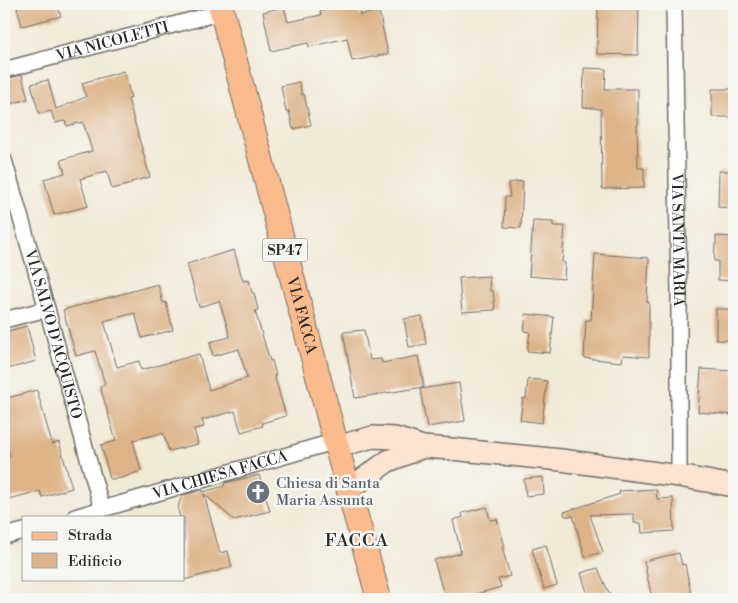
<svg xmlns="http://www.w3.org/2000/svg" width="738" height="603" font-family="'Libre Bodoni',serif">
<rect width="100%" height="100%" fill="#f6f6f2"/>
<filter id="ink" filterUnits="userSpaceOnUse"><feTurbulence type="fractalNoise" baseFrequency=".02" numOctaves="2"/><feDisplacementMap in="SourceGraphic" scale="10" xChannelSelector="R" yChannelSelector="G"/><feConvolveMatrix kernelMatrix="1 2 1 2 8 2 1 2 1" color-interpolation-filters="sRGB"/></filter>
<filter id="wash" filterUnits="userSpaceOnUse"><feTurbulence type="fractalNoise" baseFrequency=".0096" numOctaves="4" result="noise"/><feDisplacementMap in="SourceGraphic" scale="20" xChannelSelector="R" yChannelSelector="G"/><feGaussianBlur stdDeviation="1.12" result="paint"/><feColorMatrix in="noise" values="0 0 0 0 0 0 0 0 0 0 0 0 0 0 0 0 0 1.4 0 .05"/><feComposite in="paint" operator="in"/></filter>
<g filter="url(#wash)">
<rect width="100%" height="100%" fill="#f1ead7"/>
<g id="blocks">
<!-- building -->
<path fill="#ddb387" d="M16,4H57L61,16L22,26Z
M353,4H357L360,15L379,11L388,54L352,61L347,38L309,47L308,43L271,51L263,12L284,7L288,22L321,15L320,11Z
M598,4H639L638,55L597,54Z
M584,68L606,69L605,89H638V125H637L638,168H644V188L602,189L601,109L583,107Z
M124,71L131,98L128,99L150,177L131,182V184L112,189L107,171L80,179L88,206L54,215L44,179L65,173L61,160L92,151L83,122L67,126L65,121L55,123L51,111L39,114L31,84L48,80L56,109L86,97L82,83Z
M22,75L28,99L4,106V79Z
M299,82L302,95L304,94L311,125L293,129L289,111L286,112L281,86Z
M712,89H734V117H712Z
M719,171H734V208L718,207Z
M523,181L521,228L504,227L505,197H510L508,183Z
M533,221L553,222V226H565L562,262L565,263L564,279L529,276Z
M716,236L734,237V281L718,280V261H714L715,244H716Z
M234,250L243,281L249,280L252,293H254L258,310L255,311L270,361L272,360L276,375H274L286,416L262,423L263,426L241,432L235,411L202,420L204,427L194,429L198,444L169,451L163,433L133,440L141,471L122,478L110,479L101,445L116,441L100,386L105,384L95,351L76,356L63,310L158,284L163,303L166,302L173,330L142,338L135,313L104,321L117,367L139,361L141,370L199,354L209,390L247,378L239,349L213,356L210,342L230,337L224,316L219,301L199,307L187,264Z
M595,254L649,258L647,302H649V357L623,355L622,362L584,358L586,320H591Z
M489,276L490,291H493L495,310L462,312L459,278Z
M716,309H734V340H716Z
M526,314L554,317L550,353L527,351L530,332L524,331Z
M422,316L426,344L409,347L404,319Z
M27,326L36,361L4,370V332Z
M364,330L370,360L381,359L382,363L418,356L424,387L355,398L343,332Z
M701,369L734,371V415L698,412Z
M528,379L547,381L542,423L520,420L523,398L526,399Z
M459,383L465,421L427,427L420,389Z
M37,390L52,444L59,442L72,488L42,497L40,491L4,500V457L10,456L4,434V399Z
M259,475L270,511L234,520L204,494L220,553L228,551L232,567L184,580V517H180L178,511L179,503L183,495L203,490V492L224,486L225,483Z
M543,477L544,494L526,496L524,479Z
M656,489L657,499L673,498L674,531L642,533L641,523H634V514L590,515L603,552L585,557L573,516H565L564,512L620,494L619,491Z
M487,507L490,520L497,519L505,547H502L510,576L498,579L501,587L469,596L470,599H445L434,560L461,553L453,520L463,517L462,513Z
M546,545L557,585L544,589L532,549Z
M679,553L682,565L685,564L692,599H652L644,561Z
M598,568L604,582L612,599H589L581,573Z"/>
</g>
</g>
<g filter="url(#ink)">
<use href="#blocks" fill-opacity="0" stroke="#706e67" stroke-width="1"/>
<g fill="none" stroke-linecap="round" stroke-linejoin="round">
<!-- minor casing -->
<g stroke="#706e67" stroke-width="18">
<g id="minor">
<path id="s1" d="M674,4L679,294V476"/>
<path id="s2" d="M4,70L222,12"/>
<path id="s3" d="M4,160L47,309L102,509"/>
<path d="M4,320L47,309"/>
<path id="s4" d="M75,517L336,441"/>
<path d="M4,536L24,531"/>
</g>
</g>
<!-- secondary casing -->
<g stroke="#706e67" stroke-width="24">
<path id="secondary" d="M337,448L354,442L373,437L395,438L423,447L451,449L561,460L679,476L734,486
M349,489L388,461L423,447"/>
</g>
<!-- primary casing -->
<g stroke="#706e67" stroke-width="26">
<g id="primary">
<path id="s5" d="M220,4L337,448L379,599"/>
</g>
</g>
<!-- minor -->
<use href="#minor" stroke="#fff" stroke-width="15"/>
<!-- secondary -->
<use href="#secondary" stroke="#fde4d1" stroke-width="21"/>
<!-- primary -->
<use href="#primary" stroke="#fbbb8d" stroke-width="24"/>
</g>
</g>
<!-- icons -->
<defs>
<g id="church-disc" transform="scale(1.25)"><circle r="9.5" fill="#6b7280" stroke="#f6f6f2"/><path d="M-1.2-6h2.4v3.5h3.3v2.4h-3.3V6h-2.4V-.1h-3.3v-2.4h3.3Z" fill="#fff"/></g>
</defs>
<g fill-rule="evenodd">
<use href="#church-disc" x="258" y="492"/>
</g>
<g text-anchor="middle" stroke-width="5" stroke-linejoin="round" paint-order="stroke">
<!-- shield labels -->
<rect fill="#f6f6f2" stroke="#686867" stroke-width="1" x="262.5" y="238.5" width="45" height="23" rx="4"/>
<g font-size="14" font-weight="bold" fill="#2b2b2b">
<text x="285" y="255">SP47</text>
</g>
<!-- street labels -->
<g font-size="15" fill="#2b2b2b" stroke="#f6f6f2">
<text dy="5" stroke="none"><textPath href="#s2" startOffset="112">VIA NICOLETTI</textPath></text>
<text dy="5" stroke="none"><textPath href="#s1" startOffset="236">VIA SANTA MARIA</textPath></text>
<text dy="5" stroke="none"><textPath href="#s5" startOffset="322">VIA FACCA</textPath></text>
<text dy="5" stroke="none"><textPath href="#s3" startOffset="181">VIA SALVO D'ACQUISTO</textPath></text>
<text dy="5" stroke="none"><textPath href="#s4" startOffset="151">VIA CHIESA FACCA</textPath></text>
</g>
<!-- worship labels -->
<g font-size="15" fill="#5b616d" stroke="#f6f6f2" text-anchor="start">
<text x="276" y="488">Chiesa di Santa<tspan x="276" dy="17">Maria Assunta</tspan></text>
</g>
<!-- quarter labels -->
<g font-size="18" letter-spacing="1" fill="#2b2b2b" stroke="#f6f6f2">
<text x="357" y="546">FACCA</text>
</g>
</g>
<!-- margin -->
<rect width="738" height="603" fill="none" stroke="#f6f6f2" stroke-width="20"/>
<!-- legend -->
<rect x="22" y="516" width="162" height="65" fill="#f6f6f2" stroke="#a5a5a2"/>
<rect x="32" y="532" width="25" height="8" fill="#fbbb8d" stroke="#a5a5a2"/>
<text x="68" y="540" font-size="15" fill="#2b2b2b">Strada</text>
<rect x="32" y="553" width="25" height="15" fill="#ddb387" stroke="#a5a5a2"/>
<text x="68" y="566" font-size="15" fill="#2b2b2b">Edificio</text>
</svg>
